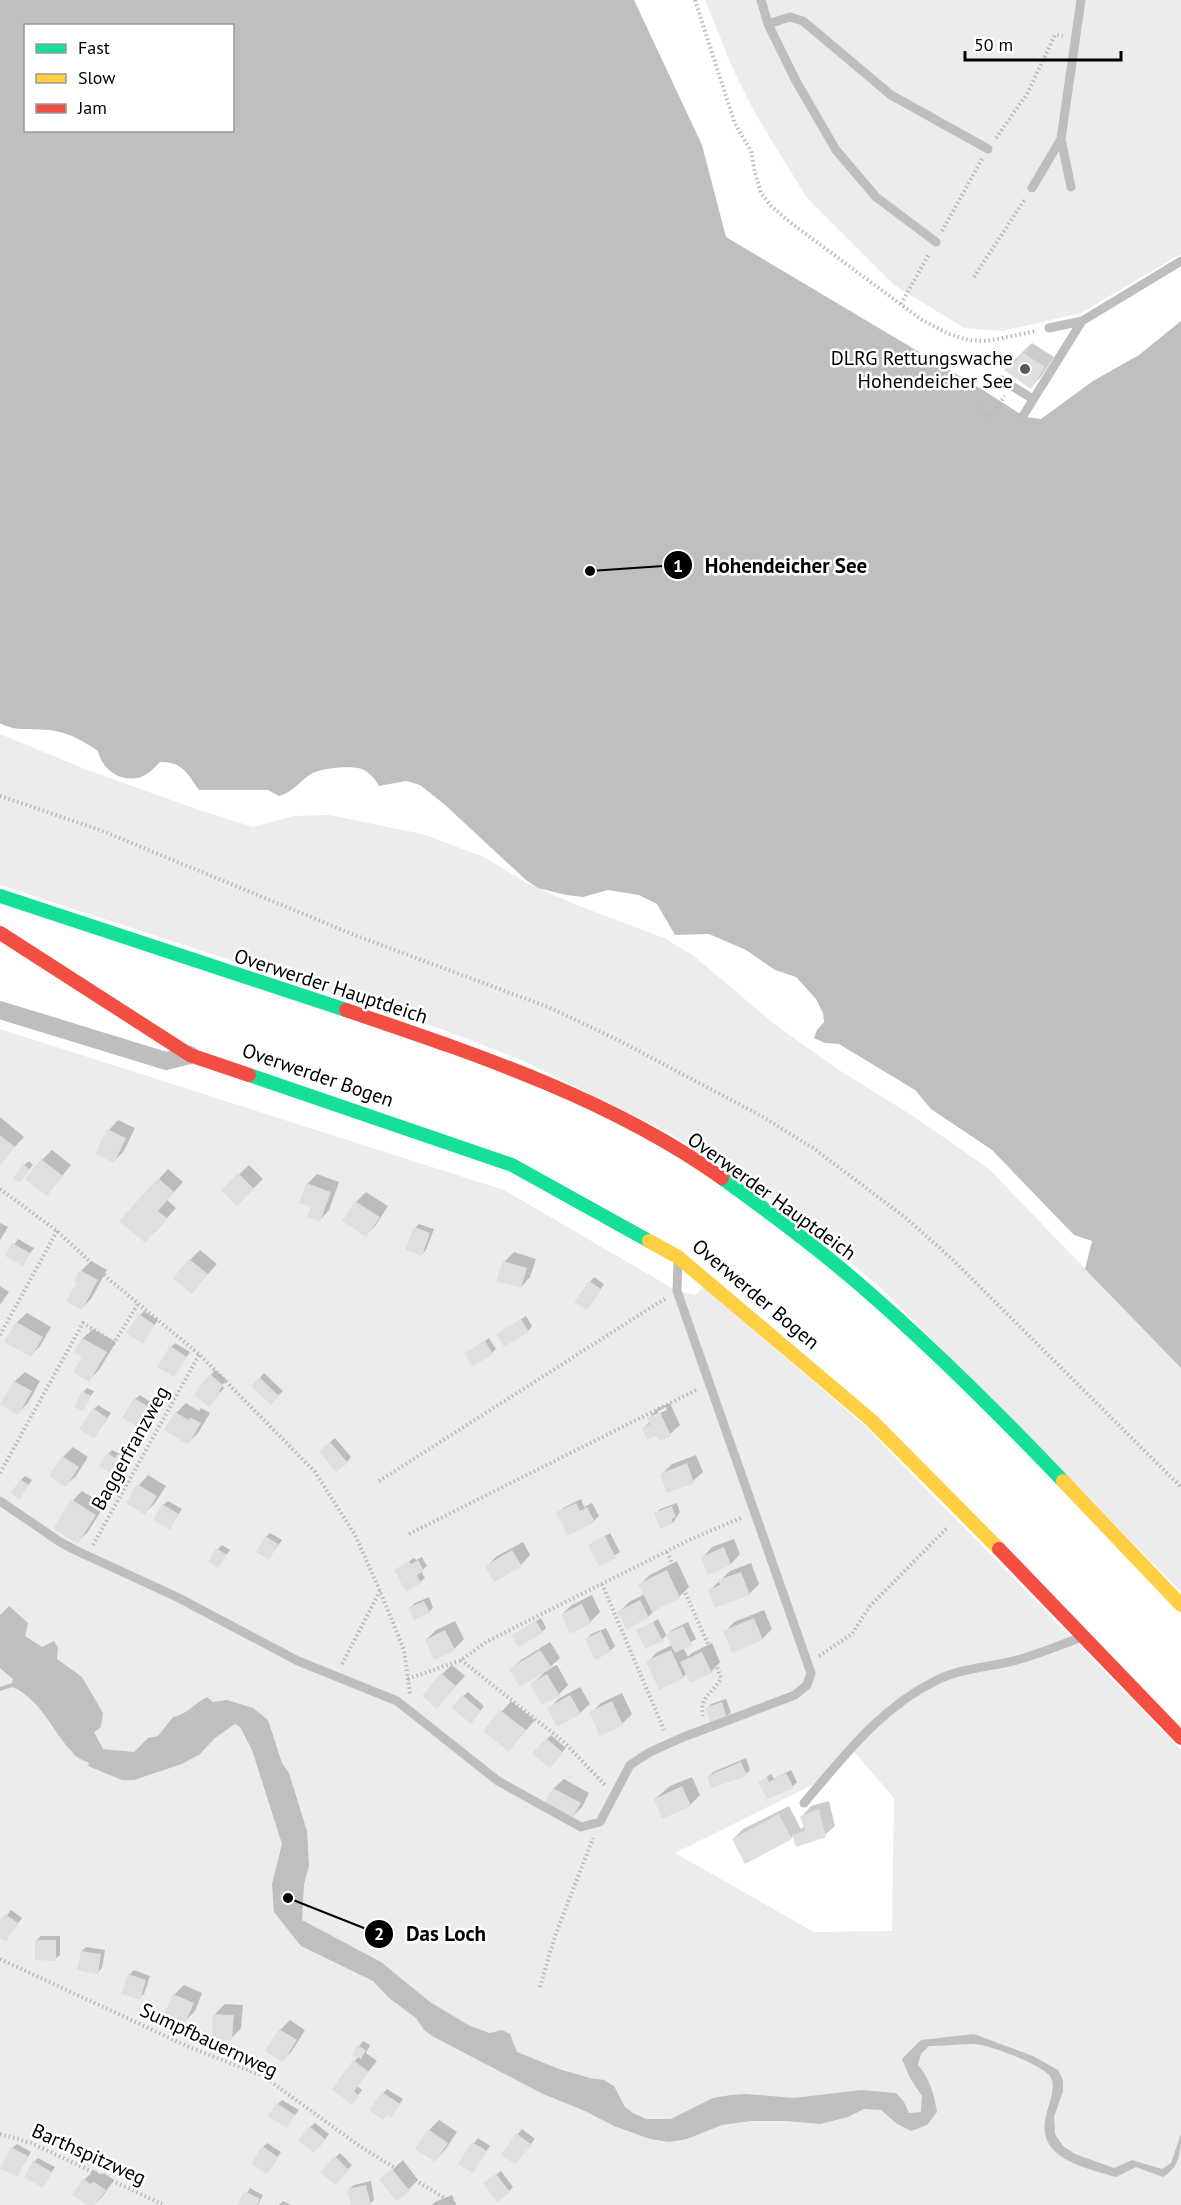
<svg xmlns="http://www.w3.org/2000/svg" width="1181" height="2205" font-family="'PT Sans',sans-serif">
<rect width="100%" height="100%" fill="#fff"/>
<!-- green -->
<path fill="#ececec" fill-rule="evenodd" d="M705,0H1181V254L1081,313L1003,331L964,328L894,285L807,198L756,115L733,69Z
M0,734L85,769L199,810L253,827L294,816L329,815L422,834L484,857L525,882L574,904L664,938L694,956L778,1027L839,1070L913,1116L988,1168L1181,1368V1592L885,1292L823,1239L741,1177L671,1134L524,1061L441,1029L0,885Z
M0,1029L504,1190L677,1291L695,1295L703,1287L865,1426L1181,1750V2205H0ZM848,1745L894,1798L892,1931L814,1932L675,1853L814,1784Z"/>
<!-- water -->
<path fill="#bfbfbf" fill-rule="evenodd" d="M0,0H634L702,145L726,237L983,390L1025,417L1041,419L1093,381L1139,355L1181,321V1368L1085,1269L1092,1241L1074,1235L992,1150L931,1109L915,1090L839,1044L825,1043L814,1038L817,1030L824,1022L823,1013L816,999L796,977L775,970L746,950L709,934L675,935L657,904L639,895L608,890L583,897L566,895L538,888L526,880L444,804L420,785L406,781L379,786C375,779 370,773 362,769C351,765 320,768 311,774C300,781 292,793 279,796L268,790H199C187,773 183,762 160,762C154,768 149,774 141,777C121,783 102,770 98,751C84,742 72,734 55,731C37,727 16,733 0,723ZM26,26H232V130H26Z
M9,1606L28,1623L25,1636L42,1647L54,1641L58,1648L57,1659L82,1677L103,1713L101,1727L94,1732L103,1749L134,1752L148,1738L158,1736L173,1717C186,1715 195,1703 207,1697L213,1702L227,1700L253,1708L268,1720L282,1763L289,1773L307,1831L309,1866L304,1884L302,1920L381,1962L430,2002L470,2026L490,2033L502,2030L510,2034L517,2052L559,2069L590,2078L604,2080L614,2086L625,2107L633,2113L646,2119H671L713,2098L731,2095L746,2094L794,2098L861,2090L896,2093L904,2102L909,2113L921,2112L922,2096L910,2078L902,2059L921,2040L974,2034L1033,2056L1058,2070L1063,2080V2091L1054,2117L1055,2134L1063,2146L1075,2154L1114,2168L1132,2160L1162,2169L1171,2163L1181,2134C1181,2152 1179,2168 1163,2177L1136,2167L1116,2177C1086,2168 1035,2159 1046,2116C1048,2106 1055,2091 1052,2080C1049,2066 989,2045 975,2044C960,2044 944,2046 929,2046L921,2054L918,2065C930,2079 934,2094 937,2112L927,2125L911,2131L897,2124L881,2110L864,2109L848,2117L820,2124L786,2121H751L722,2125L687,2139L669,2142L650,2139L614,2126L585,2111L543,2094L432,2036L424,2030L416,2018L389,1998L373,1981L301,1946L274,1912L272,1884L282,1844L252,1750L240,1727L235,1724L215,1738L200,1754L182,1764L134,1780H122L88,1766L89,1763C83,1760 76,1758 73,1753C52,1731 42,1701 13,1687L0,1691V1687L12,1683L13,1679L0,1668V1615Z"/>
<!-- shadow -->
<path fill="#0003" fill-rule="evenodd" d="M1032,343L1054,357L1041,377L1031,387L1009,365Z
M0,1117L24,1137L0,1163Z
M118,1120L135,1128L124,1151L114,1161L97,1153L109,1130Z
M52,1150L71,1165L47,1194L42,1160Z
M29,1161L33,1165L23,1176L24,1165Z
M249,1165L263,1179L237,1204L223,1190Z
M168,1169L183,1182L167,1200L176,1208L155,1232L122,1220Z
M317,1174L339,1182L329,1210L320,1220L312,1206L307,1184Z
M366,1192L388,1206L376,1225L366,1235L344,1220L356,1202Z
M0,1223L8,1227L0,1240Z
M419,1224L434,1229L426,1250L422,1254L415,1228Z
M18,1239L34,1248L22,1265L7,1256Z
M200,1250L217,1264L192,1292L190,1260Z
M514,1252L536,1259L530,1277L521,1287L504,1262Z
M91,1261L107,1270L91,1299L82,1308L79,1282L81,1271Z
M594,1277L604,1284L591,1304L590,1282Z
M0,1286L9,1292L0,1305Z
M144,1311L158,1320L143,1342L140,1315Z
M27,1313L51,1327L40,1346L31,1355L6,1341L17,1322Z
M526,1316L532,1326L528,1331L498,1334Z
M93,1329L116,1342L99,1370L89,1380L84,1357L76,1351L83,1338Z
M489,1338L496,1349L492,1353H466Z
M175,1343L190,1352L174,1375L171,1347Z
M215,1370L227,1380L222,1385L224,1388L213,1401L199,1389Z
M25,1372L40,1381L28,1403L18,1413L2,1404L15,1381Z
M264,1373L283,1391L271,1403L253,1386Z
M87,1388L94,1391L83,1409V1392Z
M140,1395L152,1403L137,1425L135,1399Z
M186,1403L199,1411L201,1408L210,1413L198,1433L188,1443L166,1429L176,1413Z
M670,1403L680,1425L670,1434H657L643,1428L650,1422L649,1418L658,1408ZM666,1407L667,1410L658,1414V1411Z
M98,1405L111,1413L98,1432L94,1409Z
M335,1438L351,1457L347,1462L325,1447Z
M73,1447L88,1457L76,1476L66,1485L63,1457Z
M112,1450L120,1454L123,1450L129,1454L119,1469L108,1454Z
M696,1455L703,1472L693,1481L662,1474L672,1464Z
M148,1475L166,1486L155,1503L145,1513L139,1485Z
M25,1476L32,1480L20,1497L21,1480Z
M82,1491L105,1505L87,1533L77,1542L73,1500Z
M581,1499L584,1507L592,1503L599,1516L594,1521L558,1513L563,1508Z
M168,1501L182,1509L170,1528L163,1505Z
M677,1503L680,1512L673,1523L656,1513L660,1509Z
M270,1533L282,1540L269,1558L266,1537Z
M610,1533L620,1552L600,1564L590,1545Z
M734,1539L740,1554L731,1564L703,1557L712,1547Z
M523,1542L530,1555L521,1565L487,1566L497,1556Z
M222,1545L230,1550L218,1566V1549Z
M422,1557L427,1566L421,1571L425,1578L420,1582L396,1570L414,1558L416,1560Z
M677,1561L689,1587L680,1596L658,1607L648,1617L627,1627L619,1612L629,1602L645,1594L640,1584L650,1575Z
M751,1563L759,1584L749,1594L710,1590L730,1571Z
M592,1595L600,1612L590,1622L562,1614L572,1605Z
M429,1597L433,1608L429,1612L410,1608L415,1603Z
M764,1610L772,1629L762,1639L725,1632L734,1622Z
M541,1618L546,1628L542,1632L514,1635Z
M658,1619L666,1635L662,1640L638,1631Z
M455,1621L464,1639L454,1649L426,1640L436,1630Z
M688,1622L696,1639L683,1647L688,1657L692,1653L712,1643L720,1662L711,1672L687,1673L683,1677L648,1662L657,1652L672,1645L668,1635L672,1630Z
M606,1628L615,1646L610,1651L587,1639L591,1634Z
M550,1642L560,1658L548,1669L557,1665L568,1685L559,1694L532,1684L544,1673L511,1669L521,1660Z
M452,1665L465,1676L446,1697L442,1674Z
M580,1687L590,1704L580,1713L549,1709L558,1699Z
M468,1692L484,1706L475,1717L463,1696Z
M622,1693L632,1714L622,1724L591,1713L601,1703Z
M726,1699L731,1712L726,1717L707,1709L711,1704Z
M511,1701L535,1720L509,1750L485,1731Z
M551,1735L566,1748L554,1762L547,1739Z
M746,1758L750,1770L746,1774L709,1776L713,1772Z
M791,1770L797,1782L793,1786L760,1782L771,1774L774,1779Z
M692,1777L700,1795L690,1805L655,1799L670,1786Z
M564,1779L589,1793L582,1807L572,1817L546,1802L554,1788Z
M829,1801L835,1826L825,1835H794L791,1838L733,1839L743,1829L789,1806L801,1829L804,1826L802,1816L811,1806Z
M11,1910L22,1918L6,1940L0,1936V1924Z
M41,1936H60V1955L55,1959L37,1940Z
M86,1947L105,1950L102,1968L98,1972L82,1951Z
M134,1970L150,1976L144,1994L139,1998L129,1975Z
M184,1985L202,1993L195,2011L185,2021L174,1995Z
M225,2004L243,2005L241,2028L232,2038L215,2014Z
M290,2020L305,2030L292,2051L283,2060L280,2030Z
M363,2041L370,2045L366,2053L377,2061L357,2086L362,2090L356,2098L338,2082L359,2056V2046Z
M387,2089L403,2099L395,2111L383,2093Z
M282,2100L299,2110L286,2126L278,2104Z
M439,2120L457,2132L445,2150L435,2160L429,2130Z
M315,2123L329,2134L319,2147L310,2127Z
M522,2129L535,2139L519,2158L506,2148Z
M478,2138L490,2146L472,2172L460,2164Z
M267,2143L281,2152L271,2168L263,2147Z
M17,2144L31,2152L17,2175L12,2148Z
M340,2153L352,2165L335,2183L322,2171Z
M38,2158L55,2167L43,2186L34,2162Z
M403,2160L418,2180L409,2189L381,2180Z
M94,2170L101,2175L104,2173L114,2180L102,2197L94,2205H90L84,2180Z
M501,2171L513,2187L509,2191L490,2179Z
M371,2181L374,2200L370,2204L352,2205L349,2189L354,2185Z
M250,2188L263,2195L258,2205H239Z
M452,2195L456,2205H432L435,2202Z
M283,2201L291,2205H279Z"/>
<!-- building -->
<path fill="#dfdfdf" d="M1022,352L1045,367L1031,389L1004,370L1008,364L1012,367Z
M107,1129L126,1138L114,1163L95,1154Z
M0,1135L15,1147L0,1165Z
M41,1159L63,1176L47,1196L25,1179Z
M23,1164L30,1170L19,1183L13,1178Z
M238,1173L254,1189L237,1206L221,1190Z
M158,1178L174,1192L158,1211L167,1218L145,1243L119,1221Z
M306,1183L331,1192L320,1222L307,1217L311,1207L299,1203Z
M355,1201L380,1217L366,1237L342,1221Z
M414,1227L430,1233L422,1256L405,1250Z
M12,1243L30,1253L23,1266L5,1256Z
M189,1259L208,1274L192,1294L173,1278Z
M503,1261L527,1268L521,1288L496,1281Z
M80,1270L98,1280L82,1310L66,1301L77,1282L74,1281Z
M589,1281L601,1289L587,1310L574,1302Z
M139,1314L155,1325L143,1344L126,1333Z
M521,1319L529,1332L504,1347L496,1334Z
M16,1322L43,1337L31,1357L4,1342Z
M82,1338L107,1352L89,1382L73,1372L82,1357L74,1352Z
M485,1341L493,1354L472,1367L464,1353Z
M170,1346L187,1357L174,1377L157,1367Z
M210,1374L223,1385L219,1391L221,1393L209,1407L194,1395L198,1390L197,1389Z
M259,1377L279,1396L271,1405L251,1386Z
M14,1381L32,1391L18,1415L0,1404Z
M82,1391L91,1396L83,1411L74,1407Z
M134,1398L149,1407L137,1427L122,1418Z
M93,1408L107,1418L94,1439L79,1429Z
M175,1412L189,1420L190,1417L201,1423L188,1445L164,1430Z
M660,1412L671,1436L659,1441L656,1436L647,1440L642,1428L650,1424L647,1418Z
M330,1442L348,1463L336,1472L319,1451Z
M107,1453L115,1458L118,1454L126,1459L115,1476L99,1466Z
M62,1456L79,1467L66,1487L49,1476Z
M687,1463L694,1483L667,1493L660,1474Z
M20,1479L29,1485L20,1499L11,1493Z
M137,1484L157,1496L145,1515L126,1503Z
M71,1499L96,1515L78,1544L53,1529Z
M576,1503L580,1511L587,1507L595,1522L568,1536L556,1512Z
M162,1504L179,1514L170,1530L153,1520Z
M672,1506L676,1517L672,1519L673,1524L660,1529L654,1513Z
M265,1536L278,1544L269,1560L256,1552Z
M605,1536L616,1558L599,1566L588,1545Z
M724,1547L731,1565L708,1575L701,1557Z
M216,1548L227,1555L218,1568L208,1562Z
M512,1550L522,1566L494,1582L485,1566Z
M418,1560L424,1571L417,1575L421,1583L406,1592L394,1570L409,1561L411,1564Z
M667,1570L680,1598L652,1612L638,1584Z
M741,1572L750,1595L715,1608L708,1590L720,1585L718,1580Z
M640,1600L649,1618L627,1629L617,1612Z
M424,1601L430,1613L414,1620L408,1608Z
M582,1604L591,1623L570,1634L561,1614Z
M754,1618L763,1640L732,1653L723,1631Z
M536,1621L543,1633L518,1647L512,1635Z
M653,1622L663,1641L645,1649L636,1630Z
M683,1626L692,1645L675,1653L666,1634Z
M445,1630L455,1650L434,1660L425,1640Z
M601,1631L611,1652L595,1660L585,1639Z
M540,1650L552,1668L520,1687L509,1669Z
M671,1650L684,1678L659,1690L646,1661Z
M702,1652L712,1673L690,1683L680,1662Z
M441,1673L456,1686L437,1709L422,1696Z
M547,1674L560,1696L542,1705L530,1684Z
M462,1695L481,1711L471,1724L452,1708Z
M570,1695L581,1714L557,1727L547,1708Z
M612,1701L623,1725L600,1736L589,1712Z
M722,1702L727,1718L711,1724L705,1708Z
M500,1710L526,1730L509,1752L483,1731Z
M546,1738L563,1753L550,1768L532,1753Z
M741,1762L747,1776L711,1788L707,1776Z
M786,1773L794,1788L767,1799L758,1782L767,1777L769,1782Z
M682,1786L691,1806L662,1819L654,1799Z
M553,1788L581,1803L572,1818L544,1803Z
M819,1809L826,1837L796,1847L792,1835L805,1831L800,1816Z
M779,1814L792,1839L745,1864L732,1839Z
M5,1914L18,1923L6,1941L0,1938V1921Z
M35,1940H56V1961L35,1960Z
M81,1951L101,1954L98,1974L77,1970Z
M128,1974L146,1980L140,2000L121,1994Z
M173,1994L194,2003L185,2023L164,2014Z
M213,2014L234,2015L232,2040L212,2039Z
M279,2029L297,2040L283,2062L265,2051Z
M357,2045L366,2050L361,2059L352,2055Z
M353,2060L369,2072L354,2091L359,2096L352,2105L332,2089Z
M382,2092L400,2104L391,2118L387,2115L383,2120L369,2110Z
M276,2103L295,2115L287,2128L268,2116Z
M309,2126L325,2139L314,2153L298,2141Z
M428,2129L448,2143L435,2162L415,2149Z
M516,2133L532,2145L515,2164L501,2155Z
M472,2142L487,2151L473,2173L458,2164Z
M262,2146L278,2157L267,2174L251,2164Z
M11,2147L28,2156L17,2177L0,2168Z
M335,2156L349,2170L335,2185L320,2172Z
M33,2161L52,2172L43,2188L24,2177Z
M392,2169L410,2191L396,2201L379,2180Z
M496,2174L510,2192L497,2202L483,2183Z
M83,2179L91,2184L93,2181L106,2190L95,2205H87L72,2195Z
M366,2185L371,2205H351L347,2189Z
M244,2191L260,2199L257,2205H237Z"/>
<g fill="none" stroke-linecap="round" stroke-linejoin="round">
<!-- path -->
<path stroke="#b9b9b9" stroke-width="4" stroke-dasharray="1.5 3" stroke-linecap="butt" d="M695,0L735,124L751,151L755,173L761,193L772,207L791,223L922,320L949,334L968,340L987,341L1037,331
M996,138L1027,94L1055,35L1063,36
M942,231L982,159
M974,277L1025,199
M901,304L929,254
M977,408L989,417L1005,396
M0,796L100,830L357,936L548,1007L618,1040L765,1118L813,1148L906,1218L954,1261L1181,1487
M0,1189L57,1231L111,1281L200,1355L315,1472L355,1535L380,1591L404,1650L410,1694
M0,1335L57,1231
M0,1473L83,1323L114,1343L138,1304
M379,1481L666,1298
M409,1534L698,1389
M93,1545L199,1355
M667,1552L712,1653L721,1678C713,1694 699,1696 703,1716
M602,1584L664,1730
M819,1656L852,1634L870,1606L948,1527
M461,1660L564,1742L605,1785
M342,1664L380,1591
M408,1679L461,1660L486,1642L691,1539L743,1517
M0,1959L189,2047L263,2076L361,2147L456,2205
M540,1987L555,1936L593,1838
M0,2134L31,2143L164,2205"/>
<!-- lane -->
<path stroke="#bebebe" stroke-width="9" d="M761,0L768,24L796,81L836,150L876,197L936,242
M768,24L790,17L803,21L891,95L988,149
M1061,139L1071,187
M1032,188L1061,139L1081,0
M1049,328L1082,321
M1002,380L1033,399
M1023,416L1082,321L1181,261
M0,1501L60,1542L77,1551L177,1597L298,1661L397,1701L498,1781L581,1827L600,1822L630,1765L650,1752L681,1738L795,1695L807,1685L811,1673L677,1291L678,1262
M804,1803C844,1756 881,1707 937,1680C962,1668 990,1667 1017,1660C1039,1654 1060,1645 1082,1637"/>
<!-- street -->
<path stroke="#bebebe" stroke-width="18" d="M0,1010L166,1061L190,1055"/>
<!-- fast -->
<path stroke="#16e098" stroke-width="14" d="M0,896L346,1010
M249,1075L512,1165L649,1241
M722,1178C769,1212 815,1246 859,1284C931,1346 998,1413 1063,1481"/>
<!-- slow -->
<path stroke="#ffcf43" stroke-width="14" d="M649,1241L678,1257L871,1420L999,1549
M1063,1481L1181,1605"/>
<!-- jam -->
<path stroke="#f24e42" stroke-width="14" d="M0,933L190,1055L249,1075
M346,1010C475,1054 609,1098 722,1178
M999,1549L1181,1738"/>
</g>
<!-- markers -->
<circle fill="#595959" stroke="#fff" stroke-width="2" cx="1025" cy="369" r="6"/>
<g text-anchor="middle" stroke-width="5" stroke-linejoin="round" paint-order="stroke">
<!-- poi labels -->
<g font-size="20" fill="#000" stroke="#fff" text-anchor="end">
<text x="1013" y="365">DLRG Rettungswache<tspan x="1013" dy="23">Hohendeicher See</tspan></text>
</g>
<!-- street labels -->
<g font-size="20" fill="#000" stroke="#fff">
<text transform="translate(331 986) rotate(18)" y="7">Overwerder Hauptdeich</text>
<text transform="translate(318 1075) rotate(19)" y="7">Overwerder Bogen</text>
<text transform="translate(772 1196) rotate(36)" y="7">Overwerder Hauptdeich</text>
<text transform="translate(756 1294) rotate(40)" y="7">Overwerder Bogen</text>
<text transform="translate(130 1448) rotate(-61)" y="7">Baggerfranzweg</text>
<text transform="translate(209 2040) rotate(25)" y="7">Sumpfbauernweg</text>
<text transform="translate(89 2154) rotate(24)" y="7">Barthspitzweg</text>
</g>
</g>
<!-- callouts -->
<path fill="none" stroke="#000" stroke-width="2" d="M590 571L678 565M288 1898L379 1934"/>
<g fill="#000" stroke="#fff" stroke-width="2">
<circle cx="590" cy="571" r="6"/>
<circle cx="288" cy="1898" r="6"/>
<circle cx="678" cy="565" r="15"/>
<circle cx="379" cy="1934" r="15"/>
</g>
<g font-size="18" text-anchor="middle" font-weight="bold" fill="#fff">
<text x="678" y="572">1</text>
<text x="379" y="1940">2</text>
</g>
<g font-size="21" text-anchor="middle" font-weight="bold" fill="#000" stroke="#fff" stroke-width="5" stroke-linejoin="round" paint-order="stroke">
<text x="786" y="573">Hohendeicher See</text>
<text x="446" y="1941">Das Loch</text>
</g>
<!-- legend -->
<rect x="24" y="24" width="210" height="108" fill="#ffffff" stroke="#999999" stroke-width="1.5"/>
<rect x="36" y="44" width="30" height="9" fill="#16e098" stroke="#999999" stroke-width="1.5"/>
<text x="78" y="54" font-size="18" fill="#000000">Fast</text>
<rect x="36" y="74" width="30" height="9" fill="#ffcf43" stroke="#999999" stroke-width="1.5"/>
<text x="78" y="84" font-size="18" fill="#000000">Slow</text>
<rect x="36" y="104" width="30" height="9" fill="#f24e42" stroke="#999999" stroke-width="1.5"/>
<text x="78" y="114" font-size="18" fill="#000000">Jam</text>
<!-- scale -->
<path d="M965 51v9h156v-9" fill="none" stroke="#000000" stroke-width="3"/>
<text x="974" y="51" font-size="18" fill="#000000" stroke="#ffffff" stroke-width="4.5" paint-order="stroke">50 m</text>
</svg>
